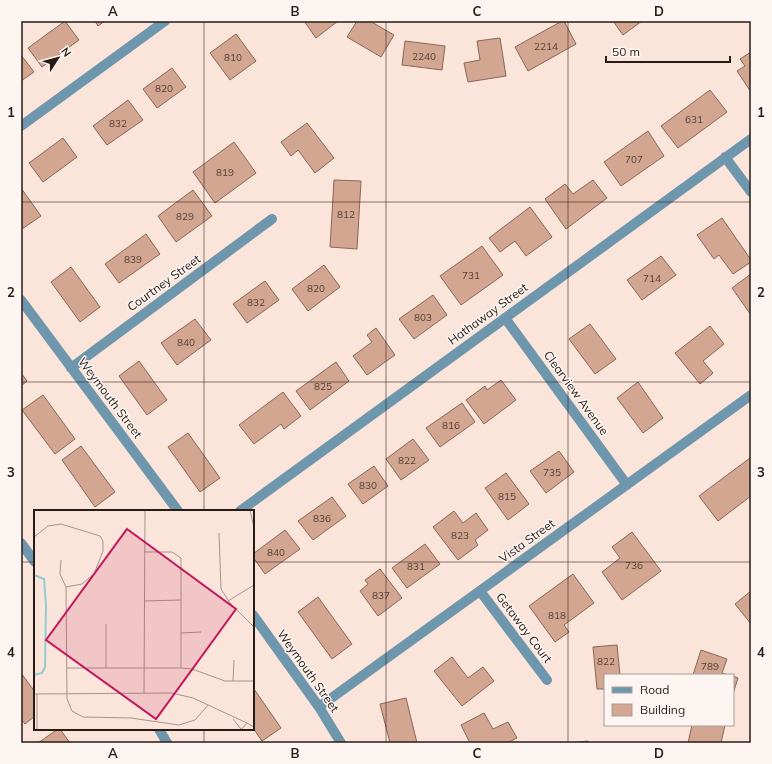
<svg xmlns="http://www.w3.org/2000/svg" width="772" height="764" font-family="Mulish,sans-serif">
<rect width="100%" height="100%" fill="#fbe4da"/>
<!-- building -->
<path fill="#d3a691" stroke="#886758" d="M65,21L79,40L42,67L28,48Z
M95,21H105L98,26Z
M304,21H338L316,38Z
M357,21H370L394,35L381,57L347,37Z
M562,21H564L576,44L528,71L515,47Z
M613,21H642L623,35Z
M236,34L256,61L230,80L210,53Z
M500,38L506,76L468,82L464,63L480,60L477,41Z
M405,41L445,46L442,70L402,65Z
M751,52V92L737,71L745,66L740,59Z
M21,55L34,72L21,81Z
M172,68L186,87L157,108L143,89Z
M710,90L727,112L678,148L661,126Z
M128,100L143,120L107,145L93,126Z
M307,123L334,158L315,173L298,150L291,156L281,142Z
M648,131L664,156L621,186L604,162Z
M63,138L77,157L43,182L29,163Z
M234,142L256,173L215,203L193,172Z
M334,180L361,181L357,249L330,247Z
M593,180L607,198L566,229L545,199L565,184L573,194Z
M21,188L41,216L22,229L21,228Z
M193,190L212,216L176,242L158,216Z
M530,207L552,237L526,256L515,241L500,252L489,238Z
M722,218L751,260V262L733,274L719,255L714,259L697,235Z
M146,234L160,254L119,283L105,264Z
M482,246L503,275L461,305L440,276Z
M661,256L676,275L642,300L627,280Z
M324,265L340,287L308,311L292,289Z
M71,267L100,307L80,322L51,282Z
M751,274V315L732,288Z
M265,281L279,300L247,323L233,304Z
M433,295L447,315L414,339L399,319Z
M195,319L211,340L177,365L161,343Z
M590,324L616,359L595,374L569,339Z
M710,326L724,344L703,361L713,373L700,384L675,353Z
M376,328L395,355L367,375L353,356L372,342L367,335Z
M139,361L167,400L147,415L119,376Z
M336,362L349,381L310,410L296,391Z
M21,373L27,381L21,386Z
M501,380L516,400L484,424L466,400L485,386L487,390Z
M638,382L663,418L643,433L617,398Z
M283,392L301,416L284,429L281,424L254,444L239,425Z
M43,395L75,439L55,454L22,410Z
M462,403L475,422L440,447L426,428Z
M188,433L220,478L200,492L168,447Z
M413,439L429,460L401,480L386,459Z
M81,446L115,492L95,507L62,460Z
M559,451L574,472L546,493L530,471Z
M750,458L751,460V496L718,521L699,496Z
M374,466L388,486L363,504L348,484Z
M506,473L529,504L508,520L485,488Z
M332,497L346,516L313,540L298,521Z
M454,511L463,523L476,513L488,530L475,540L478,545L458,560L433,527Z
M285,530L300,549L265,574L253,557V554Z
M632,532L661,571L622,600L602,572L620,558L612,547Z
M425,544L440,564L407,588L392,568Z
M380,569L402,598L378,616L360,591L368,584L365,580Z
M573,574L594,603L564,625L569,632L555,642L529,606Z
M751,591V624L735,604Z
M318,597L352,644L332,659L298,612Z
M617,645L620,675H605V689H597L593,647Z
M701,650L727,659L722,673L729,675H693Z
M452,657L468,678L483,667L494,681L462,706L434,671Z
M21,673L35,692V716L25,724L21,719Z
M733,676L738,678L733,694Z
M254,689L281,728L262,741L253,728Z
M406,698L417,743H390L380,704Z
M484,713L493,729L508,722L517,738L507,743H470L461,725Z
M692,725H725L721,743H688Z
M58,729H60L70,743H38Z
M588,741V743H571Z"/>
<g fill="none" stroke-linecap="round" stroke-linejoin="round">
<!-- minor -->
<path stroke="#6e96ac" stroke-width="10" d="M21,126L165,21
M725,157L751,192
M21,300L178,511
M505,318L627,485
M71,368L272,219
M240,511L751,139
M21,543L35,562
M480,591L547,680
M253,615L319,707L341,743
M319,707L751,395
M159,729L167,743"/>
</g>
<!-- grid -->
<path fill="none" stroke="#281b15" stroke-width="1" stroke-opacity="0.55" d="M204,21V511M386,21V743M568,21V743M21,202H751M21,382H751M21,562H35M253,562H751M204,729V743"/>
<g text-anchor="middle" stroke-width="3" stroke-linejoin="round" paint-order="stroke">
<!-- number labels -->
<g font-size="10" fill="#533e34">
<text x="546" y="50">2214</text>
<text x="424" y="60">2240</text>
<text x="233" y="61">810</text>
<text x="164" y="92">820</text>
<text x="694" y="123">631</text>
<text x="118" y="127">832</text>
<text x="634" y="163">707</text>
<text x="225" y="176">819</text>
<text x="346" y="218">812</text>
<text x="185" y="220">829</text>
<text x="133" y="263">839</text>
<text x="471" y="279">731</text>
<text x="652" y="282">714</text>
<text x="316" y="292">820</text>
<text x="256" y="306">832</text>
<text x="423" y="321">803</text>
<text x="186" y="346">840</text>
<text x="323" y="390">825</text>
<text x="451" y="429">816</text>
<text x="407" y="464">822</text>
<text x="552" y="476">735</text>
<text x="368" y="489">830</text>
<text x="507" y="500">815</text>
<text x="322" y="522">836</text>
<text x="460" y="539">823</text>
<text x="276" y="556">840</text>
<text x="634" y="569">736</text>
<text x="416" y="570">831</text>
<text x="381" y="599">837</text>
<text x="557" y="619">818</text>
<text x="606" y="665">822</text>
<text x="710" y="670">789</text>
</g>
<!-- street labels -->
<g font-size="12" fill="#281b15" stroke="#fdf5f2">
<text transform="translate(164 283) rotate(-36)" y="4">Courtney Street</text>
<text transform="translate(488 314) rotate(-36)" y="4">Hathaway Street</text>
<text transform="translate(576 393) rotate(54)" y="4">Clearview Avenue</text>
<text transform="translate(110 398) rotate(53)" y="4">Weymouth Street</text>
<text transform="translate(527 541) rotate(-36)" y="4">Vista Street</text>
<text transform="translate(524 628) rotate(53)" y="4">Getaway Court</text>
<text transform="translate(308 671) rotate(55)" y="4">Weymouth Street</text>
</g>
</g>
<!-- overview -->
<g transform="translate(34 510)">
<rect width="220" height="220" fill="#fbe4da"/>
<path fill="none" stroke="#91ccd1" stroke-width="2" d="M0,65L10,69L12,95L11,157L8,163L0,165"/>
<path fill="none" stroke="#a7948b" stroke-width="1" d="M216,0L220,18M185,23L187,79L196,93L220,117M0,27L14,16L27,14L66,26L69,31V41L60,64L48,74L32,77M110,42H138L147,48V158M27,50L26,64L32,77L33,189L38,201L49,207L97,208L145,215L161,210L174,195M110,91L147,90M194,91L220,75M72,114V158M147,123L167,122M33,158H147L158,159L191,171H220M199,171L200,150M110,183L111,0M0,184L138,183L159,188L213,213M3,184V220M199,209L207,219M207,220L213,213L220,217"/>
<path fill="#c2185b" fill-opacity="0.15" stroke="#c2185b" stroke-width="2" d="M93,19L202,99L122,209L12,130Z"/>
<rect width="220" height="220" fill="none" stroke="#281b15" stroke-width="2"/>
</g>
<!-- border -->
<rect width="772" height="764" fill="none" stroke="#fdf5f2" stroke-width="44"/>
<!-- legend -->
<rect x="604" y="674" width="130" height="52" fill="#fdf5f2" stroke="#a89e9a"/>
<rect x="612" y="687" width="20" height="6" fill="#6e96ac" stroke="#a89e9a"/>
<text x="640" y="694" font-size="12" fill="#281b15">Road</text>
<rect x="612" y="704" width="20" height="12" fill="#d3a691" stroke="#a89e9a"/>
<text x="640" y="714" font-size="12" fill="#281b15">Building</text>
<!-- north arrow -->
<g transform="translate(58 58) rotate(54)" stroke="#fdf5f2" stroke-width="3" paint-order="stroke">
<path d="M0-3L7 15L0 10L-7 15Z" fill="#281b15"/>
<text y="-6" font-size="11" font-weight="bold" text-anchor="middle" fill="#281b15">N</text>
</g>
<!-- scale -->
<path d="M606 56v6h124v-6" fill="none" stroke="#281b15" stroke-width="2"/>
<text x="612" y="56" font-size="12" fill="#281b15" stroke="#fdf5f2" stroke-width="3" paint-order="stroke">50 m</text>
<rect x="22" y="22" width="728" height="720" fill="none" stroke="#281b15" stroke-width="1.5"/>
<g font-size="13" text-anchor="middle" font-weight="bold" fill="#281b15">
<text x="113" y="16">A</text>
<text x="295" y="16">B</text>
<text x="477" y="16">C</text>
<text x="659" y="16">D</text>
<text x="11" y="117">1</text>
<text x="761" y="117">1</text>
<text x="11" y="297">2</text>
<text x="761" y="297">2</text>
<text x="11" y="477">3</text>
<text x="761" y="477">3</text>
<text x="11" y="657">4</text>
<text x="761" y="657">4</text>
<text x="113" y="758">A</text>
<text x="295" y="758">B</text>
<text x="477" y="758">C</text>
<text x="659" y="758">D</text>
</g>
</svg>
